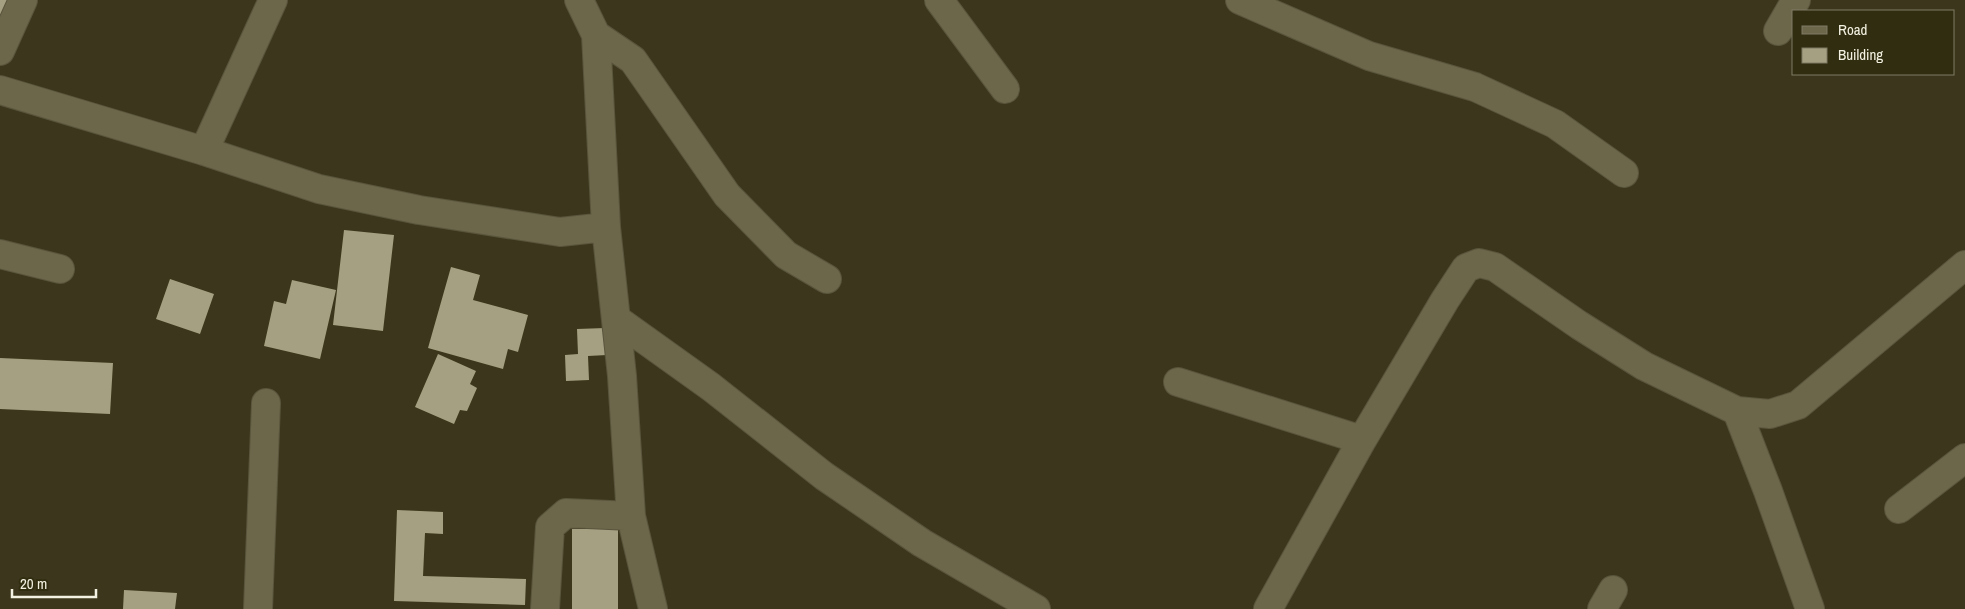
<svg xmlns="http://www.w3.org/2000/svg" width="1965" height="609" font-family="'Archivo Narrow',sans-serif">
<rect width="100%" height="100%" fill="#3c371c"/>
<!-- building -->
<path fill="#a5a082" d="M0,0H16L0,21Z
M344,230L394,235L383,331L333,325Z
M451,267L480,275L473,300L528,315L518,352L508,349L503,369L428,348Z
M170,279L214,294L200,334L156,319Z
M292,280L336,290L320,359L264,346L274,301L286,304Z
M605,328L607,355L588,356L589,380L566,381L565,355L578,354L577,329Z
M438,354L476,371L470,384L477,388L467,411L460,410L454,424L415,407Z
M0,358L113,363L110,414L0,409Z
M397,510L443,512V534L425,533L423,576L526,579L525,605L394,601Z
M572,529H618V609H572Z
M124,590L177,593L175,609H123Z"/>
<g fill="none" stroke-linecap="round" stroke-linejoin="round">
<!-- minor casing -->
<g stroke="#59553d" stroke-width="30">
<path id="minor" d="M579,0L596,35L606,227L622,376L631,516L653,609
M939,0L1005,89
M1240,0L1369,56L1475,87L1555,124L1624,173
M1778,31L1796,0
M596,35L633,60L727,195L786,255L827,279
M0,51L23,0
M0,90L204,151L319,189L419,210L560,232L606,227
M204,151L273,0
M0,254L60,269
M616,319L711,387L824,476L922,543L1036,609
M1178,382L1362,440
M1737,411L1768,491L1810,609
M1899,509L1965,458
M258,609L266,403
M545,609L550,527L566,513L631,516
M1268,609L1362,440L1445,300L1466,268L1479,263L1495,267L1579,325L1644,366L1737,411L1770,414L1798,405L1965,265
M1602,609L1613,590"/>
</g>
<!-- minor -->
<use href="#minor" stroke="#6c674a" stroke-width="28"/>
</g>
<!-- legend -->
<rect x="1792" y="10" width="162" height="65" fill="#312d11" stroke="#7f7b64"/>
<rect x="1802" y="26" width="25" height="8" fill="#6c674a" stroke="#7f7b64"/>
<text x="1838" y="35" font-size="15" fill="#f3f1e1">Road</text>
<rect x="1802" y="48" width="25" height="15" fill="#a5a082" stroke="#7f7b64"/>
<text x="1838" y="60" font-size="15" fill="#f3f1e1">Building</text>
<!-- scale -->
<path d="M12 589v8h84v-8" fill="none" stroke="#f3f1e1" stroke-width="2.5"/>
<text x="20" y="589" font-size="15" fill="#f3f1e1" stroke="#312d11" stroke-width="4" paint-order="stroke">20 m</text>
</svg>
